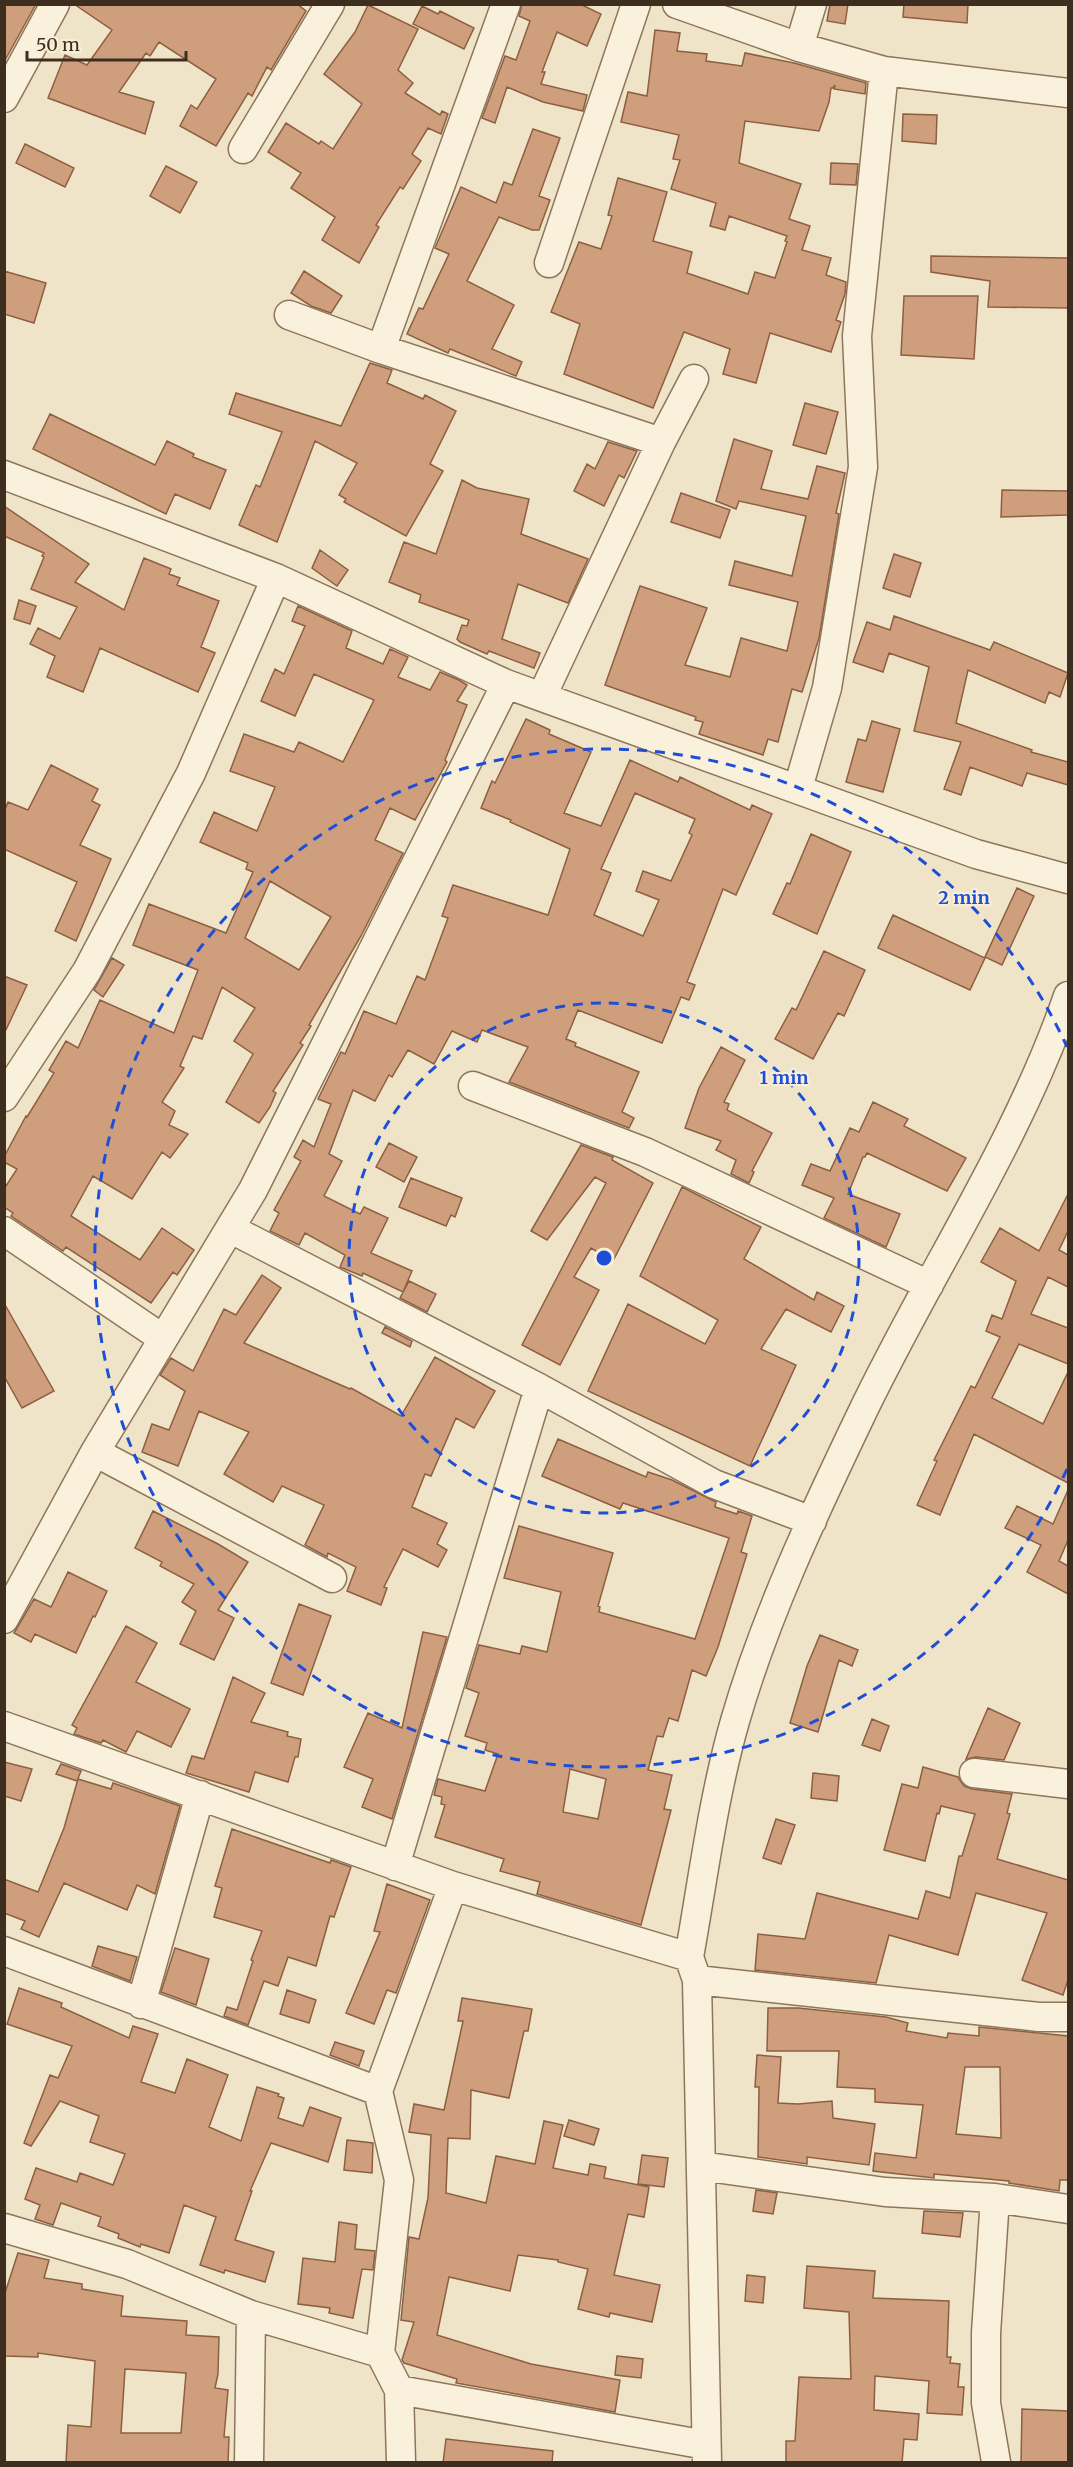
<svg xmlns="http://www.w3.org/2000/svg" width="1073" height="2467" font-family="Merriweather,serif">
<rect width="100%" height="100%" fill="#f0e4c8"/>
<!-- building -->
<path fill="#cf9f7d" stroke="#8d5f41" stroke-width="1.5" fill-rule="evenodd" d="M4,4H36L4,62Z
M74,4H297L306,11L271,70L267,67L252,96L248,93L216,146L180,126L191,105L197,109L216,79L159,42L150,56L146,53L119,92L154,102L145,134L48,98L65,55L87,65L112,30Z
M522,4H580L601,14L587,46L557,32L542,72H545L541,84L587,95L583,111L543,102L507,87L495,123L482,118L505,56L516,60L530,21L519,16Z
M830,4H848L845,24L827,21Z
M904,4H968L967,23L903,17Z
M368,5L418,29L398,70L413,83L405,93L440,115L442,111L448,114L441,134L428,128L412,154L421,161L403,189L400,187L376,225L379,227L359,263L322,240L335,217L291,188L301,173L268,152L286,123L319,144L321,141L333,149L362,104L324,74L355,32Z
M422,6L438,14L440,11L474,28L464,49L413,24Z
M655,30L680,33L677,51L707,54L706,61L742,66L745,53L794,63L866,83L865,94L834,89L835,85L833,88H831L829,102L819,131L745,121L739,163L801,184L789,219L810,226L802,250L831,258L826,275L846,282L845,294L836,320L841,322L831,352L770,333L756,383L723,374L730,349L684,332L653,408L564,374L580,324L551,312L579,242L601,249L612,216L608,215L618,178L667,192L653,241L692,252L687,273L748,294L755,272L775,278L787,242L785,241L787,236L729,216L725,230L710,226L716,203L671,189L680,160L673,159L679,135L621,122L628,92L647,96Z
M903,114L937,115L936,144L902,141Z
M533,129L560,138L539,196L550,200L539,230H532L499,217L467,281L514,305L492,349L522,362L516,376L450,349L448,353L407,334L419,308L423,309L449,254L435,248L461,187L496,203L504,182L512,185Z
M25,144L74,168L65,187L16,163Z
M831,163L858,164L856,185L830,184Z
M166,166L197,182L180,213L150,196Z
M931,256L1068,258V308L988,307L990,281L931,272Z
M4,271L46,283L34,323L4,314Z
M304,271L342,296L331,313L311,306L291,293Z
M904,296H978L974,359L901,355Z
M370,363L392,370L387,383L423,399L425,395L456,411L430,464L443,471L406,536L344,502L346,499L339,495L357,463L315,441L277,542L239,525L256,485L260,487L282,432L229,414L236,393L341,426Z
M805,403L838,412L826,454L793,445Z
M50,414L155,465L167,441L194,454L193,457L226,470L210,509L175,494L166,514L33,449Z
M734,439L772,451L761,489L808,499L817,466L845,473L836,513L839,514L819,638L802,692L792,689L778,742L768,739L763,755L699,734L703,722L695,720L696,717L605,685L640,586L707,608L685,665L730,677L741,638L787,651L798,602L729,585L735,561L792,576L806,516L739,501L736,509L716,501Z
M608,442L637,451L624,478L619,475L604,506L574,491L587,464L595,469Z
M462,480L477,488L529,499L521,534L588,559L568,603L518,584L502,639L540,653L534,668L489,651L487,654L460,642L457,639L462,625L467,626L469,620L419,602L421,595L389,582L404,542L436,554Z
M1002,490L1068,491V515L1001,517Z
M681,493L730,510L720,538L671,522Z
M4,506L89,564L75,582L124,610L144,558L171,569L169,574L180,578L177,585L219,601L201,647L215,653L198,692L100,648L83,692L47,677L55,656L30,644L38,628L60,639L77,607L31,589L44,557L42,556L44,553L4,536Z
M320,550L348,570L337,586L312,568Z
M894,554L921,563L910,597L883,588Z
M19,600L36,606L30,624L14,619Z
M298,606L352,631L346,648L383,664L390,649L408,657L398,677L430,690L440,672L459,680L467,685L457,701L467,705L445,760L447,762L415,820L390,808L375,840L403,853L361,936L309,1025L311,1026L300,1043L303,1045L273,1091L276,1093L270,1107L259,1123L226,1102L253,1054L234,1041L255,1008L222,987L202,1039L193,1036L180,1066L184,1068L162,1102L175,1111L169,1125L188,1134L170,1158L162,1152L132,1199L93,1176L71,1216L140,1260L162,1228L194,1250L177,1275L173,1272L151,1303L66,1247L63,1251L11,1216L13,1213L4,1207V1189L17,1169L4,1162V1157L26,1116L27,1117L54,1073L49,1070L66,1041L78,1048L100,1000L174,1033L198,970L133,945L149,904L226,933L253,872L246,869L248,863L200,842L214,812L257,831L275,787L230,771L244,734L294,752L299,742L343,762L374,700L314,674L295,716L261,701L275,669L284,674L305,626L292,621ZM270,881L331,917L299,970L245,938Z
M894,616L990,650L994,642L1068,673L1060,697L1049,692L1045,703L968,670L956,723L1032,750L1031,752L1068,762V785L1027,773L1022,786L970,767L961,795L944,789L961,742L914,731L929,667L889,653L883,672L853,662L867,622L890,630Z
M526,719L550,730L549,734L591,752L564,813L601,826L630,760L678,782L680,777L750,810L752,805L772,814L736,895L723,889L687,982L695,985L689,1000L681,997L662,1043L578,1010L566,1039L576,1043L575,1046L639,1072L622,1112L634,1118L629,1128L509,1082L528,1047L482,1030L477,1042L452,1031L434,1064L408,1050L392,1077L389,1075L375,1101L353,1090L329,1154L342,1161L324,1196L360,1214L364,1207L388,1218L371,1253L412,1271L403,1292L363,1273L362,1276L340,1267L345,1255L305,1233L299,1245L270,1231L279,1213L274,1210L301,1161L294,1157L303,1140L314,1147L331,1104L318,1099L341,1052L345,1054L364,1011L396,1024L417,976L425,980L448,918L442,916L453,885L548,915L570,849L510,822L511,820L481,808L492,781L495,783ZM635,793L695,819L689,833L692,835L671,881L643,871L636,891L659,900L643,936L594,915L611,873L601,869Z
M872,721L900,729L883,792L846,782L858,739L866,741Z
M51,765L98,789L92,801L100,805L80,845L111,859L76,941L55,931L77,882L4,849V812L8,802L28,810Z
M811,834L851,852L817,934L773,914L787,883L790,884Z
M1017,888L1034,896L1002,965L985,957Z
M893,915L985,958L970,990L878,948Z
M824,951L865,970L844,1016L838,1013L813,1059L775,1039L792,1008L796,1010Z
M112,958L124,965L103,997L94,990Z
M4,976L27,985L4,1034Z
M721,1047L745,1060L724,1102L729,1104L727,1110L772,1133L752,1171L754,1172L749,1183L731,1174L736,1160L716,1150L721,1141L685,1128L699,1088Z
M873,1102L908,1119L904,1126L966,1158L947,1191L867,1153L865,1157H863L848,1194L900,1214L886,1247L824,1218L834,1198L802,1185L811,1164L830,1171L850,1128L859,1132Z
M389,1143L417,1157L404,1182L376,1167Z
M581,1145L613,1157L612,1160L653,1183L613,1261L591,1248L574,1277L599,1290L560,1365L522,1345L606,1183L595,1177L547,1240L531,1231Z
M411,1178L462,1198L455,1217L451,1215L446,1226L399,1207Z
M682,1187L761,1227L744,1259L814,1300L817,1292L844,1306L831,1332L786,1309L761,1349L796,1365L750,1466L588,1391L628,1304L705,1344L718,1320L640,1276Z
M1068,1194V1231L1059,1250L1068,1255V1287L1048,1277L1031,1314L1068,1328V1364L1019,1344L992,1398L1043,1424L1068,1372V1483L974,1434L940,1515L917,1505L937,1461L934,1460L971,1386L975,1388L1000,1337L986,1331L992,1315L1002,1319L1016,1281L981,1262L1000,1228L1039,1251Z
M262,1275L281,1288L244,1343L350,1389L351,1388L401,1416L435,1357L495,1391L474,1428L456,1418L431,1476L425,1474L412,1507L447,1523L437,1544L447,1550L438,1567L403,1549L384,1587L387,1588L381,1605L347,1591L356,1567L328,1553L327,1557L305,1545L324,1505L282,1486L273,1502L224,1474L249,1432L199,1411L178,1466L142,1452L152,1424L169,1430L185,1391L160,1375L171,1358L193,1371L224,1309L236,1315Z
M409,1281L436,1294L427,1312L400,1298Z
M4,1303L54,1391L22,1408L4,1376Z
M385,1327L412,1341L410,1347L382,1333Z
M558,1439L646,1477L648,1472L672,1480L716,1502L715,1507L737,1514L738,1511L752,1516L741,1552L747,1554L718,1647L706,1676L692,1670L678,1721L669,1718L663,1737L657,1736L648,1770L672,1775L664,1809L671,1810L641,1925L537,1894L540,1882L500,1871L504,1859L435,1837L445,1805L441,1804L442,1797L434,1795L438,1779L485,1791L498,1754L485,1750L487,1743L465,1736L479,1693L466,1688L479,1645L520,1654L522,1646L547,1652L561,1592L504,1578L519,1526L613,1553L598,1606L600,1607L599,1612L695,1639L729,1538L623,1503L620,1509L542,1476ZM570,1769L606,1779L598,1819L563,1812Z
M1068,1490V1540L1059,1561L1068,1566V1594L1027,1572L1041,1545L1005,1528L1017,1506L1053,1524Z
M153,1511L218,1544L248,1562L218,1610L234,1618L214,1660L180,1644L196,1611L182,1602L194,1584L160,1566L162,1562L135,1548Z
M68,1572L107,1591L95,1617L93,1616L76,1653L35,1634L31,1642L14,1633L34,1599L51,1607Z
M299,1604L331,1616L303,1695L271,1683Z
M126,1626L157,1643L136,1682L190,1709L171,1747L137,1731L126,1752L103,1740L101,1743L74,1734L77,1728L72,1725Z
M423,1632L447,1637L392,1819L362,1807L373,1779L344,1767L368,1713L402,1728Z
M820,1635L858,1650L852,1666L839,1660L818,1732L790,1723L807,1666Z
M233,1677L265,1693L251,1722L288,1732L287,1736L301,1739L298,1757H295L288,1782L255,1772L249,1792L186,1773L192,1756L204,1759Z
M988,1708L1020,1723L1004,1760L976,1757L966,1759Z
M872,1719L889,1726L880,1751L862,1745Z
M4,1762L32,1769L21,1801L4,1796Z
M61,1764L81,1771L77,1781L56,1774Z
M923,1767L958,1777L964,1786L972,1789L1012,1794L1007,1813L1010,1814L997,1859L1068,1880V1980L1063,1995L1022,1980L1047,1913L976,1893L958,1955L889,1935L876,1983L755,1970L758,1934L805,1939L817,1893L918,1919L926,1891L950,1898L959,1856H962L975,1814L941,1806L939,1814L937,1813L925,1861L884,1850L902,1784L918,1788Z
M813,1773L839,1776L837,1801L811,1798Z
M78,1779L111,1789L113,1783L180,1806L155,1894L137,1885L127,1910L64,1883L39,1937L21,1929L25,1921L4,1913V1879L38,1892L64,1828Z
M776,1819L795,1825L781,1864L763,1858Z
M232,1829L330,1863L331,1860L351,1867L334,1917L330,1916L316,1966L288,1957L278,1986L264,1981L248,2025L224,2016L227,2007L237,2010L253,1961L251,1960L262,1931L214,1917L222,1888L215,1886Z
M387,1884L430,1900L396,1993L387,1990L374,2024L346,2013L380,1932L374,1931Z
M98,1946L137,1957L130,1981L92,1966Z
M175,1948L209,1959L196,2005L161,1992Z
M19,1988L62,2003L61,2007L129,2038L133,2026L158,2034L141,2082L175,2093L187,2059L228,2075L209,2127L241,2141L257,2087L279,2094L278,2096L284,2098L278,2118L303,2126L310,2107L341,2118L328,2162L271,2143L250,2191H252L235,2240L274,2252L265,2282L225,2270L224,2273L200,2265L216,2217L184,2205L169,2253L141,2244L140,2247L118,2238L119,2234L98,2226L101,2217L61,2203L53,2225L35,2219L40,2205L25,2199L36,2168L77,2182L80,2173L113,2185L125,2154L90,2142L99,2116L60,2101L31,2146L24,2143L50,2075L58,2078L72,2046L7,2024Z
M287,1990L316,2000L309,2023L280,2014Z
M462,1998L532,2009L528,2031H524L509,2098L471,2090L470,2139L448,2138L446,2193L486,2203L496,2156L535,2164L544,2121L563,2125L553,2168L588,2175L590,2164L606,2167L604,2178L649,2187L644,2217L628,2214L614,2275L660,2285L652,2322L610,2313L609,2317L578,2309L588,2269L558,2262V2260L518,2255L510,2291L449,2277L437,2335L531,2364L620,2380L615,2412L456,2383L457,2379L404,2363L402,2360L414,2322L401,2320L409,2237L419,2239L428,2198L431,2135L409,2132L414,2104L444,2110L463,2021H458Z
M768,2008H798L886,2017L908,2023L906,2031L947,2038L948,2033L979,2036V2027L1068,2036V2180H1060L1059,2191L1009,2183V2181L934,2174V2178L873,2171L875,2153L916,2158L923,2105L875,2102V2089L837,2087L839,2051H767ZM965,2067H1000L1001,2138L956,2134Z
M335,2042L364,2051L359,2066L330,2055Z
M757,2055L781,2057L778,2103L798,2104L832,2101L833,2118L875,2124L869,2165L807,2157V2164L758,2157L759,2087H755Z
M569,2120L599,2129L594,2145L564,2136Z
M347,2140L373,2143L372,2173L344,2170Z
M642,2155L668,2158L664,2187L638,2184Z
M756,2190L777,2193L773,2214L753,2211Z
M924,2211L963,2213L960,2237L922,2233Z
M339,2222L357,2225L355,2249L375,2251L373,2270L362,2269L353,2318L329,2313L330,2308L298,2304L303,2258L335,2262Z
M18,2253L49,2260L44,2278L82,2284V2289L123,2296L121,2316L187,2321L186,2335L219,2337L218,2374L215,2388L228,2390L224,2437H229L228,2463H66L68,2425L91,2427L95,2361L38,2353V2357L5,2356L4,2296ZM125,2369L186,2373L181,2433H121Z
M807,2266L875,2271L873,2298L949,2301L947,2357H951L950,2363L960,2364L958,2387H964L962,2415L927,2413L929,2381L875,2376L874,2410L919,2414L917,2440L904,2439L902,2463H786V2441H795L799,2377L851,2379L849,2312L804,2308Z
M747,2275L765,2277L763,2303L745,2301Z
M617,2356L643,2359L641,2378L615,2375Z
M1022,2409L1068,2411V2463H1021Z
M446,2439L553,2451L552,2463H443Z"/>
<g fill="none" stroke-linecap="round" stroke-linejoin="round">
<!-- minor casing -->
<g stroke="#8d765c" stroke-width="31">
<path id="minor" d="M677,4L799,47L884,71L1068,93
M799,47L812,4
M4,98L55,4
M243,149L330,4
M549,263L636,4
M289,315L381,349L661,442
M381,349L506,4
M4,475L276,578L506,684L976,854L1068,879
M542,696L661,442L694,379
M798,788L827,688L863,467L857,336L884,71
M473,1086L645,1152L929,1285
M4,1097L87,971L191,773L276,578
M231,1229L539,1388L714,1484L812,1521
M4,1231L162,1338
M95,1452L332,1578
M4,1619L95,1452L253,1190L506,684
M4,1726L453,1886L689,1957
M974,1773L1068,1784
M395,1866L539,1388
M4,1951L378,2091
M697,1980L1039,2017H1068
M141,2004L200,1795
M701,2166L885,2192L995,2198L1068,2209
M995,2198L986,2333V2403L996,2462
M4,2228L127,2264L251,2315L380,2353
M399,2390L706,2445
M249,2462L251,2315
M401,2462L399,2390L380,2353L399,2180L378,2091L453,1886
M707,2462L697,1980L689,1957C703,1879 713,1798 735,1721C765,1617 813,1515 860,1417C927,1276 1017,1144 1068,996"/>
</g>
<!-- minor -->
<use href="#minor" stroke="#faf1dc" stroke-width="28"/>
</g>
<!-- distance rings -->
<g fill="none" stroke="#1d4ed8" stroke-width="3" stroke-dasharray="10 8">
<circle cx="604" cy="1258" r="255"/>
<path d="M1067 1469A509 509 0 1 1 1067 1047"/>
</g>
<circle cx="604" cy="1258" r="9" fill="#1d4ed8" stroke="#f7eed8" stroke-width="3"/>
<g font-size="18" text-anchor="middle" font-weight="bold" fill="#1d4ed8" stroke="#f7eed8" stroke-width="4.5" stroke-linejoin="round" paint-order="stroke">
<text x="964" y="904">2 min</text>
<text x="784" y="1084">1 min</text>
</g>
<!-- border -->
<rect width="1073" height="2467" fill="none" stroke="#3d2e20" stroke-width="12"/>
<!-- scale -->
<path d="M27 51v9h159v-9" fill="none" stroke="#3d2e20" stroke-width="3"/>
<text x="36" y="51" font-size="18" fill="#3d2e20" stroke="#f7eed8" stroke-width="4.5" paint-order="stroke">50 m</text>
</svg>
